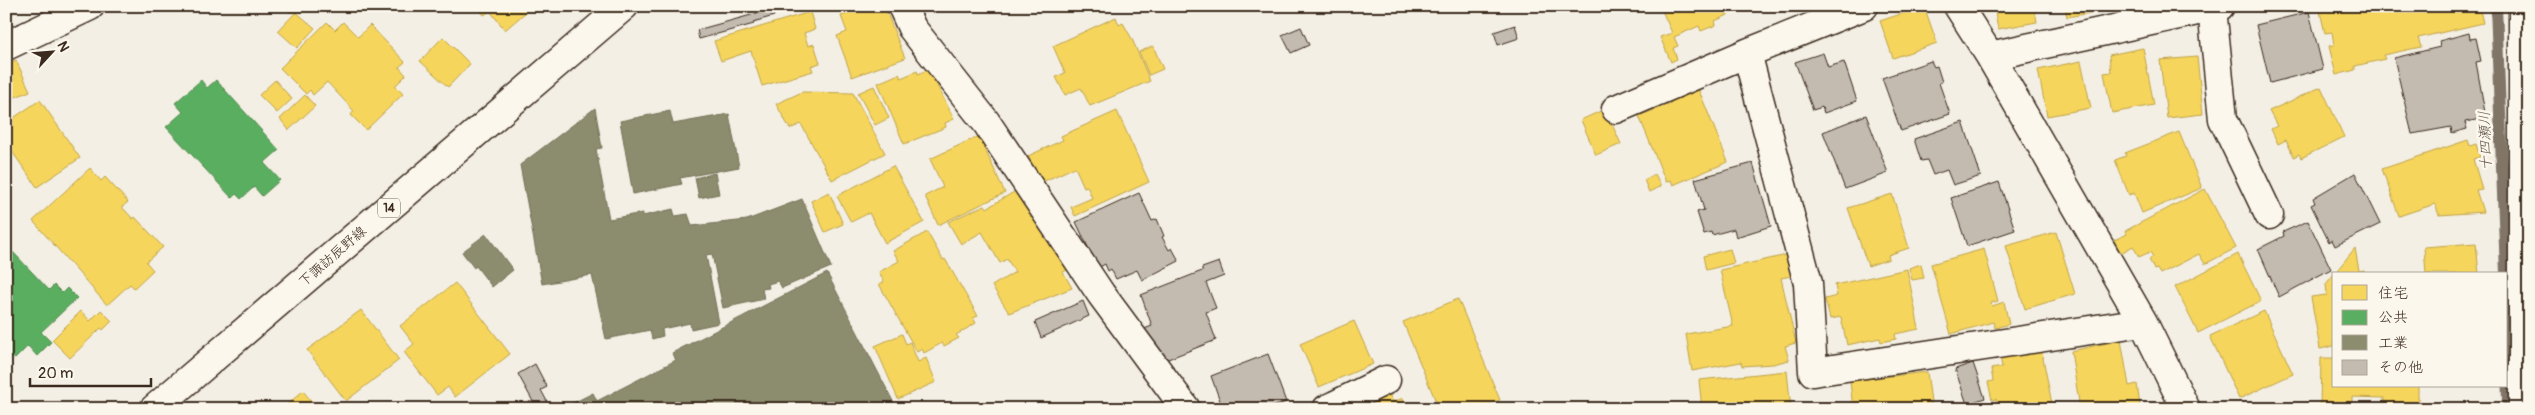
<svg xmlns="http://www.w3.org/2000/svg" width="2535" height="415" font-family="Pangolin,'Klee One',sans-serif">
<rect width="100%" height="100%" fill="#f3efe4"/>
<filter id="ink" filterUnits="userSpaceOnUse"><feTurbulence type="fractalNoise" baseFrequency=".02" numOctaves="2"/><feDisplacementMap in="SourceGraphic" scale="10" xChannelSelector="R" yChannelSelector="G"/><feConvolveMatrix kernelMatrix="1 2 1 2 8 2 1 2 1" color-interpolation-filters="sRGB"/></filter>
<g filter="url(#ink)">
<!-- homes -->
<path fill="#f6d55c" stroke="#bea249" d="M283,6H314L310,11L289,12Z
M477,6H533L505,30L490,11L484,15Z
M866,6H884L905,58L852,77L837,36L847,32L841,16Z
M1660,6H1724L1728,15L1715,21L1716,25L1701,31L1699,26L1674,37L1678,46L1673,48L1677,59L1671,62L1660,37L1672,33Z
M1924,6L1937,43L1893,58L1880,21Z
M1994,6H2034L2037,22L1998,29Z
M2065,6H2107V10L2067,17Z
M2479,6L2483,23L2418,38L2421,47L2383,55L2385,59L2355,66V70L2336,75L2329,46L2334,45L2332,32L2325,33L2319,7Z
M296,12L315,28L297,48L278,31Z
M810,12L815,29L804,33L808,46L814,44L820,63L811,66L813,71L762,86L751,51L721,61L714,41Z
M1116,17L1119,25L1123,23L1132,39L1150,81L1090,106L1081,88L1065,95L1056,77L1065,73L1053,46Z
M327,22L335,30L343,22L358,37L370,25L405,62L399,67L406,75L395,86L403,94L366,130L351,115L354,111L327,82L313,95L310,90L306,94L280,68Z
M443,37L470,64L448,87L420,61Z
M1153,46L1163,69L1149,75L1139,52Z
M2143,48L2154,105L2112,113L2104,73L2111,72L2109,55Z
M2197,57L2203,114L2167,118L2160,60Z
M16,60L30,91L6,101V65Z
M2081,61L2091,108L2047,116L2038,70Z
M929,69L954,119L945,123L946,127L904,144L878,83L899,74L901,78L917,71L918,74Z
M275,80L292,99L277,113L259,95Z
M874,86L889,118L875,125L858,93Z
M2321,87L2344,137L2301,158L2299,154L2294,157L2286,140L2278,144L2271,129L2277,126L2269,111Z
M1698,88L1728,162L1673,185L1671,180L1666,182L1639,116L1671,103L1670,99Z
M802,92L853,93L885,153L832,180L801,124L790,129L776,104Z
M305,95L315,106L289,130L280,119Z
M40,100L80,158L37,187L6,143V123Z
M1605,109L1621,144L1596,155L1581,120Z
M1117,111L1149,182L1075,216L1071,207L1092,198L1087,186L1084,187L1075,167L1040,183L1028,156L1063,140L1061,136Z
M2179,132L2202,188L2142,213L2134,193L2129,195L2115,160L2126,156L2125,153Z
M979,136L1005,193L938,225L925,196L943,187L930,159Z
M2468,140L2470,146L2476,144L2480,157L2473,159L2482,189L2476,190L2483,212L2439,215L2435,204L2399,216L2382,169Z
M893,166L924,222L885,243L869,213L851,222L837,196Z
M90,168L101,181L105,177L128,202L122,207L133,219L135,217L163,247L146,262L153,270L134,288L130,284L107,305L33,221Z
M1655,174L1661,186L1649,192L1644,180Z
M1019,189L1067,270L1063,272L1072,288L1009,313L992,286L1015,272L1007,259L1000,263L982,232L961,244L948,222L985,205L987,208Z
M2205,189L2236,248L2205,264L2199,254L2160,274L2157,269L2154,270L2149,259L2153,257L2150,252L2139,257L2133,246L2121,253L2114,240L2127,234L2125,231Z
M829,192L843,224L825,232L811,201Z
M1892,194L1909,248L1888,255L1889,259L1868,266L1848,208Z
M927,232L943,260L945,259L978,316L973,318L976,323L956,335L959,338L944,346L942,343L924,353L922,349L917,352L879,284L884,282L879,272L899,261L893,251Z
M2056,232L2075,294L2025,309L2006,246Z
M2476,243L2479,274H2426L2424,247Z
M2355,248L2359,271L2364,270L2365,274H2334Z
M1730,249L1734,263L1706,270L1703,256Z
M1984,249L1998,301L1991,303L1992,306L2004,302L2009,324L1995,328L1993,322L1951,334L1931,264Z
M2238,254L2261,301L2198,333L2175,287Z
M1787,255L1791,276L1781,278L1796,343L1785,346L1789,360L1773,364L1742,366L1741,362L1692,371L1686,334L1733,326L1720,270Z
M1921,264L1924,278L1912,280L1909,268Z
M1907,269L1919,329L1895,334L1896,339L1881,342L1880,338L1847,345L1841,317L1830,319L1825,299L1837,296L1835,285Z
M2334,274V346L2320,349L2311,297L2327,295L2326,284Z
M455,283L510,354L455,397L448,387L437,395L404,352L414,344L400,326Z
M1458,299L1500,400L1478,409H1439L1403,322Z
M101,310L112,321L103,330L101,328L70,358L52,340L81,311L90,321Z
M361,310L399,360L346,401L307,350Z
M2264,311L2293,374L2239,399L2210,336Z
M1354,321L1373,364L1319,387L1300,344Z
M902,334L906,344L910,342L918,362L926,358L936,382L898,399L875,346Z
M2121,340L2129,386L2137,384L2140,406L2122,409H2080L2071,351Z
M2041,348L2053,409H1998L1996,399L1992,400L1988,382L1993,381L1991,369L2002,367L2000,356Z
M2321,358H2334V386H2418V409H2384V398L2352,397V409H2320Z
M1787,371L1791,409H1702L1699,380Z
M1927,372L1932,409H1853L1850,381Z
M303,391L318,409H282Z
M1388,391L1393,402L1403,398L1408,409H1346Z"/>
<!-- public -->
<path fill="#5aae61" stroke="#51864d" d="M201,80L207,88L216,80L279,150L264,163L280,180L262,196L254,187L241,199L236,194L232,198L166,127L183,112L175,103Z
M13,252L49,290L54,285L62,293L67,288L77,298L41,332L51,342L37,356L28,346L15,359L11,356L6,360V258Z"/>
<!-- industry -->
<path fill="#8c8c6e" stroke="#746f56" d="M595,108L602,148L596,149L609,219L643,213V216L673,209L675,216L688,214L692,226L747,220L802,199L831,267L782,288L778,281L768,284L769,288L762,289L764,299L723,308L712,254L706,255L719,323L691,329L690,323L662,329L663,336L652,339L650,330L606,339L592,275L542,284L520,165Z
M670,111L673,124L729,114L739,167L680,178L682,184L633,194L620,121Z
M715,173L719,194L699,198L695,178Z
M486,234L513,270L492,287L476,266L474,268L462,252Z
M827,273L897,409H717L715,406L710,409H566L565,407L593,393L597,401L676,360L672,353Z"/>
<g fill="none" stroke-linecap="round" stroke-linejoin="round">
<!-- stream -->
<path stroke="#817468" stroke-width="12" d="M2496,6L2506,274
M2506,282L2508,409"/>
</g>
<!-- building -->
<path fill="#c3bbb0" stroke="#3b2a1e" d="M773,9L774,16L753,22L754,24L699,39L697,30Z
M2309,12L2323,69L2270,83L2256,25Z
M1515,25L1519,38L1498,45L1494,32Z
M1301,27L1309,45L1291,53L1282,35Z
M2469,33L2470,39L2476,38L2481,61L2476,62L2486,118L2465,122L2467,129L2452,133L2451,127L2412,134L2394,58L2440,47L2439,41Z
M1823,53L1828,67L1844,62L1857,101L1824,113L1822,107L1813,110L1795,62Z
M1931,61L1934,67L1937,66L1942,82L1939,83L1950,114L1901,131L1882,78Z
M1866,115L1888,173L1845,189L1823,132Z
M1963,122L1981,176L1953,185L1947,170L1933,175L1927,160L1921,161L1914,139Z
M1753,163L1771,226L1736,237L1734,229L1712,235L1711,232L1704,234L1697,212L1704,210L1695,179Z
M2355,173L2380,224L2335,246L2332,240L2329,242L2311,205L2315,203L2313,198Z
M1999,182L2015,230L1967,246L1951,198Z
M1139,193L1152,221L1157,219L1164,236L1162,237L1169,250L1172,248L1179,261L1142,280L1137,270L1116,279L1111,269L1108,271L1105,264L1098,268L1076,222Z
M2308,221L2331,269L2279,297L2258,249L2284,236L2283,232Z
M1219,262L1224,276L1206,283L1216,308L1206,312L1216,340L1163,361L1139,331L1152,326L1141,295L1202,271V268Z
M1083,301L1089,316L1041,338L1035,322Z
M1268,354L1286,402L1268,409H1223L1211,376Z
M1973,363L1985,398L1967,404L1955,369Z
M535,364L547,387L541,390L551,409H537L518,374Z"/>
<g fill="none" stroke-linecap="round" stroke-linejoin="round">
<!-- minor casing -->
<g stroke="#3b2a1e" stroke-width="31">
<path id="minor" d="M902,6L912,28L986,122L1101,294L1186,409
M1864,6L1747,53L1808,283L1813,372L2143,322
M1958,6L1990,56L2143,322L2186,409
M2212,8L2223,119L2269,215
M6,46L90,6
M1990,56L2220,6
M1616,109L1747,53
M1327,409L1386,380
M2523,409V6"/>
</g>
<!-- major casing -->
<g stroke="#3b2a1e" stroke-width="31">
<path id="major" d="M154,409L624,6"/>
</g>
<!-- minor -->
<use href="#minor" stroke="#fbf7ec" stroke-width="28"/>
<!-- major -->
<use href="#major" stroke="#fbf7ec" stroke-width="28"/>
</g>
</g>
<g text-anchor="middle" stroke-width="5" stroke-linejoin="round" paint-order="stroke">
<!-- shield labels -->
<rect fill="#fbf7ec" stroke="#75685c" stroke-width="1" x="378" y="198.5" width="22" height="19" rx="4"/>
<g font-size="12" font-weight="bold" fill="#3b2a1e">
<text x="389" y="212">14</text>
</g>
<!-- street labels -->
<g font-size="14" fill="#3b2a1e" stroke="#fbf7ec">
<text transform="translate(332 256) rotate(-41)" y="5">下諏訪辰野線</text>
</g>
<!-- water labels -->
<g font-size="15" font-style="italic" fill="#645549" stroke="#fbf7ec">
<text transform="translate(2485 141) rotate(-92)" y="5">十四瀬川</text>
</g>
</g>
<!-- margin -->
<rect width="2535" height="415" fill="none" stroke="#fbf7ec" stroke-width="25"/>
<rect x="12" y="12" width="2510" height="390" fill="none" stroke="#3b2a1e" stroke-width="2" filter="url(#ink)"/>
<!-- legend -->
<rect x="2332" y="272" width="175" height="115" fill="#fbf7ec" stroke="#aea59a"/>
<rect x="2342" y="285" width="25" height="15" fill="#f6d55c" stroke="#aea59a"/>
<text x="2378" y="298" font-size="15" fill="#3b2a1e">住宅</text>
<rect x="2342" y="310" width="25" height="15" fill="#5aae61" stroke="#aea59a"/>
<text x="2378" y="322" font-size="15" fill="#3b2a1e">公共</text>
<rect x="2342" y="335" width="25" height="15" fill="#8c8c6e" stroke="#aea59a"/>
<text x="2378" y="348" font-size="15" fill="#3b2a1e">工業</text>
<rect x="2342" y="360" width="25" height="15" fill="#c3bbb0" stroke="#aea59a"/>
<text x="2378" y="372" font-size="15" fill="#3b2a1e">その他</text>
<!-- north arrow -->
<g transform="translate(52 52) rotate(64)" stroke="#fbf7ec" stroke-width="4" paint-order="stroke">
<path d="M0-4L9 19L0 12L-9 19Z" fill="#3b2a1e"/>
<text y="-8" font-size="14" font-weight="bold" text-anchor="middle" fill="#3b2a1e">N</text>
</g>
<!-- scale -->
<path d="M30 378v8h121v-8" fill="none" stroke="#3b2a1e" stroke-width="2.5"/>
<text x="38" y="378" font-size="15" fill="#3b2a1e" stroke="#fbf7ec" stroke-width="4" paint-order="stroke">20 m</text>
</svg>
